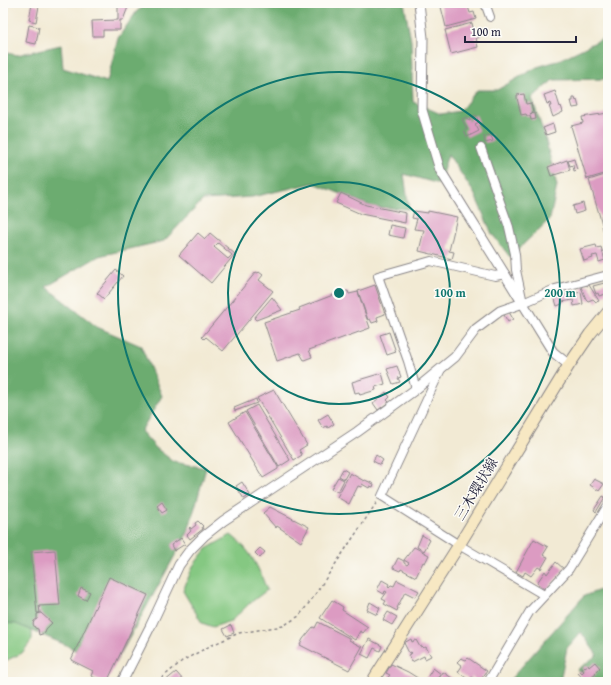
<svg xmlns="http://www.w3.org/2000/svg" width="611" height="685" font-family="'Gentium Book Plus','Noto Serif JP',serif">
<rect width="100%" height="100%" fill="#fdfcf7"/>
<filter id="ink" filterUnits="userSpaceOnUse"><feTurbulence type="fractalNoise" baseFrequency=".025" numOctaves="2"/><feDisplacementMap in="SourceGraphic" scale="8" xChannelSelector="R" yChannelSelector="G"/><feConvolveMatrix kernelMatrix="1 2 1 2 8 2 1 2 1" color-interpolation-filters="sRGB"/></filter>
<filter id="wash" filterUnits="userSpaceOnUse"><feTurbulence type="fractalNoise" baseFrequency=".012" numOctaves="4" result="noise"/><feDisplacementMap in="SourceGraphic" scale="16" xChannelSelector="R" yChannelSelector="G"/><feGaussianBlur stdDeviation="0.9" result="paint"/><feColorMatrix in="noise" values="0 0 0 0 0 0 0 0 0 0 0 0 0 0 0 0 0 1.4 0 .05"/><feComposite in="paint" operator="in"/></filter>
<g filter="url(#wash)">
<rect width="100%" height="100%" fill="#f2ead4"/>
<!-- green -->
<path fill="#85c882" stroke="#54755e" d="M231,535C252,551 258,567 267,590L250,603L231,621L213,627L202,623L183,591L193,566L206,549Z
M3,540L32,616V640L22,653L3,662Z"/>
<!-- forest -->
<path fill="#6cac70" stroke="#476756" d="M150,3H404L411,41L413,102L441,114L460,111L477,90H497L537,67L557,61L608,36V79L553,80L532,98L545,137L557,186L550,219L510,257L492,234L474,193L448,154L439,184L404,174L409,209L373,207L314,183L252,197L203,200L164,241L99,256L46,287L97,327L141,346L162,396L141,431L156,448L174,462L206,468L188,532L111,671L66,645L16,624L3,623V52L17,55L61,45L63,68L107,82L118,38L137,11Z
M608,587V682H587L577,670L597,655L581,632L567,648L561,676L563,682H508L584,596Z"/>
<g id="blocks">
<!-- building -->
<path fill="#dc9bc2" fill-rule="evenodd" d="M118,3H128V7L123,20H120V30H103V36H93L92,21L118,20Z
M440,3H467L470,13L474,12L476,19L446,27Z
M32,4L39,6L36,22L29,20Z
M472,23L474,32L479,30L480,37L476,38L478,47L451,54L445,30Z
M29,25L39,27L36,44L26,42Z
M555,91L560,107L561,106L563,112L553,117L549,106H551L550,103L547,104L544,95Z
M524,94L526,104L531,103L533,112L530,114L535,113L536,119L531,120L530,116H527L526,114L521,115L517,98V95Z
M573,98H575L576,101L577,100L579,107L573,108L571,101H573Z
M608,113V222L602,224L589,180L605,175L604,174L587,179L571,126L583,123L582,117Z
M476,115L479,122L475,124L479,131L467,137L464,130L467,129L462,119L467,117L469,121L471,120L470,118Z
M553,124L555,132L546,135L543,128Z
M491,135L493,141L485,143L484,136Z
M574,159L577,170L574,171L573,165L570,166L568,161Z
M567,160L570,170L551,176L548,167Z
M341,193L366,205L406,213L405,223L361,214L336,203Z
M583,203L585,211L575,214L573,206Z
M414,211L428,213V211L457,217L449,251L454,252L452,259L419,251L424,230L414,229L417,219L412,218Z
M608,224V246L602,226Z
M390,225L405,228L403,238L388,235Z
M198,233L205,239L210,233L235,254L211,283L179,255ZM218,243L232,255L228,259L214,247Z
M596,245L597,248L601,247L605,260L599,262L597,255L592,256L593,258L584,261L580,249Z
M116,270L123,276L104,299L97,293Z
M256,272L258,273L259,272L263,275L259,280L273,291L223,351L206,337L204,339L202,337Z
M608,282V291L605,292L606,294L599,296L598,293L596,294L593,286Z
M586,284L587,286L589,285L599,301L596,302L593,299L588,301L586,299L581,287Z
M375,285L385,314L377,317L378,321L372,323L370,319L368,320L358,291Z
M348,291L349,294L358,292L370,328L309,350L312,357L304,360L300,353L277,361L264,322L300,310L299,308L341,292Z
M570,292L572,300L562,302V304L557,306L554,296Z
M577,292V293L581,292L583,304L574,306L572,293Z
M272,297L282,310L256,320L254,318Z
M509,312L513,319L508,322L504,315Z
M389,332L396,352L387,355L380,335Z
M397,366L401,377L398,378L400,382L393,384L387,369Z
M382,373L385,384L375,387L376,390L360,395L359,392L355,393L352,382Z
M274,390L307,445L299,450L302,455L294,460L257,398Z
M386,392L390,397L387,400L389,402L378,410L373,403Z
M256,399L257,403L235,411L234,408Z
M257,405L290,460L279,467L246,411Z
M245,412L278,467V469L263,478L229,422Z
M328,414L334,424L328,428L327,426L323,428L318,420Z
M376,455L383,460L380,465L373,461Z
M343,469L348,472L344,479L339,476Z
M350,473L364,481L365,480L374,484L373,487L370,486L369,488L362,484L361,487L358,486L349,504L337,497Z
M338,477L344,480L338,492L331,489Z
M594,479L604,484L599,491L590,485Z
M242,482L250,495L244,499L236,486Z
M603,496L605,497L596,512L594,510Z
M162,502L167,510L162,513L157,506Z
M270,507L309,527L301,542L277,526L276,528L263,513Z
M198,521L203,526L202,527L203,529L190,539L187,535L191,531L189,528L190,527L191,529L196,525L195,523Z
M422,535L430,540L424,551L417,547Z
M181,538L185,544L174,551L171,545Z
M534,539L548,547L543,555L548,557L541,569L538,567L531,576L525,572L523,576L516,572Z
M414,547L429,555L425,563L423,562L416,577L401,569L400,571L393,568L398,558L404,561V563L407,565L409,563L404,560Z
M260,548L265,552L260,558L255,553Z
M55,550L60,605L39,606L40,613H37L31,552Z
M556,562L564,569L546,591L537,583L545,571L547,574Z
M109,577L148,595L107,682H104L91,676L93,671L71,660Z
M382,580L389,584L388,586L389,587L391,585L394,586L397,580L419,591L415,597L405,592L397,608H398L397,611L384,604L386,601L382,599L387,592L385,591L384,594L377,590Z
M81,588L90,592L86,600L78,596Z
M332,600L343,607L342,610L368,627L363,633L360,631L355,640L320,618Z
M370,602L380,608L377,615L367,610Z
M388,612L397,617L392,625L383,620Z
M41,613L52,623L46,629L45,633L39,635L38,629L35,628L33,624L34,621L37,619V614Z
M318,622L349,638V640L362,647L349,670L300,645L303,639L313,627L315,628Z
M231,625L234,633L227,636L223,629Z
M369,639L382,646L380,651L374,648L369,658L361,654Z
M411,639L412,642L416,640L420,647L422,646L424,648L426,647L431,656L425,659L424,656L412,662L408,655L412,653L411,652L409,653L404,643Z
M461,658L466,660L468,658L487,671L479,682L472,677L469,680L458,672L462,666L457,662Z
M595,662L600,668L595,673L596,674L586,682L578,673L580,671L582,673L584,671L582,669L585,666V667L588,665L589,667Z
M391,664L408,672L424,682H384L390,675L386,673Z
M433,668L441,674L435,682H424Z
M176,672L185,682H164Z
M443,672L455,680L453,682H437Z"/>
</g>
</g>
<g filter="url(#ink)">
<use href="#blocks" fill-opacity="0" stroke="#8a8688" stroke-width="1"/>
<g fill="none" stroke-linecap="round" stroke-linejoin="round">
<!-- minor casing -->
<g stroke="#8a8688" stroke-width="10">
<path id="minor" d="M485,3L490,17
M481,148L509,227L515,254L516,270L523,303L555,289L608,275
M441,369L382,496L459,545L544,595
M416,389L408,361L378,276L431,261L495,276L505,274
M488,682L530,611L569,569L608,505"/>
</g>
<!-- tertiary casing -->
<g stroke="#8a8688" stroke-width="11">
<path id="tertiary" d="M419,3L423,38L422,110L440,170L553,352L569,365
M122,682L150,627L179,565L190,550L204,536L223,521L357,432L416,389L455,357L476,329L500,311L523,303"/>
</g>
<!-- secondary casing -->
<g stroke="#8a8688" stroke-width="13">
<path id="secondary" d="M372,682L459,545L569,365L590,334L608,312"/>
</g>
<!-- path -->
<path stroke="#8a8688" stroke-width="1.5" stroke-dasharray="3 3" stroke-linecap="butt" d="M157,682L182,661L210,646L239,633L283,626L299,616L312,599L377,502"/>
<!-- minor -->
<use href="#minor" stroke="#fff" stroke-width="8"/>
<!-- tertiary -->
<use href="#tertiary" stroke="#fff" stroke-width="9"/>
<!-- secondary -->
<use href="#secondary" stroke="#f7e8c3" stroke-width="11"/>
</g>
</g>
<!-- distance rings -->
<g fill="none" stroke="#0f766e" stroke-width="2">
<circle cx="339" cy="293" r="111"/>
<circle cx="339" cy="293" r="221"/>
</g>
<g text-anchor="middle" stroke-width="3" stroke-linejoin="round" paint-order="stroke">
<!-- street labels -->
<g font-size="14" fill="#22223b" stroke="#fdfcf7">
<text transform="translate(476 489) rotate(-59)" y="5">三木環状線</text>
</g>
</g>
<circle cx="339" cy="293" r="6" fill="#0f766e" stroke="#fdfcf7" stroke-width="2"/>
<g font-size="12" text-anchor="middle" font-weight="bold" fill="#0f766e" stroke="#fdfcf7" stroke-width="3" stroke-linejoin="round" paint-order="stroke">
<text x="450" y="297">100 m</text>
<text x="560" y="297">200 m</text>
</g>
<!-- margin -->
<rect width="611" height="685" fill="none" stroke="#fdfcf7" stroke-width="16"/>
<!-- scale -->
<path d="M465 36v6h111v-6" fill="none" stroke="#22223b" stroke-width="2"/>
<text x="471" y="36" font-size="12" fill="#22223b" stroke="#fdfcf7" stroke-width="3" paint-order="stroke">100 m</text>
</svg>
